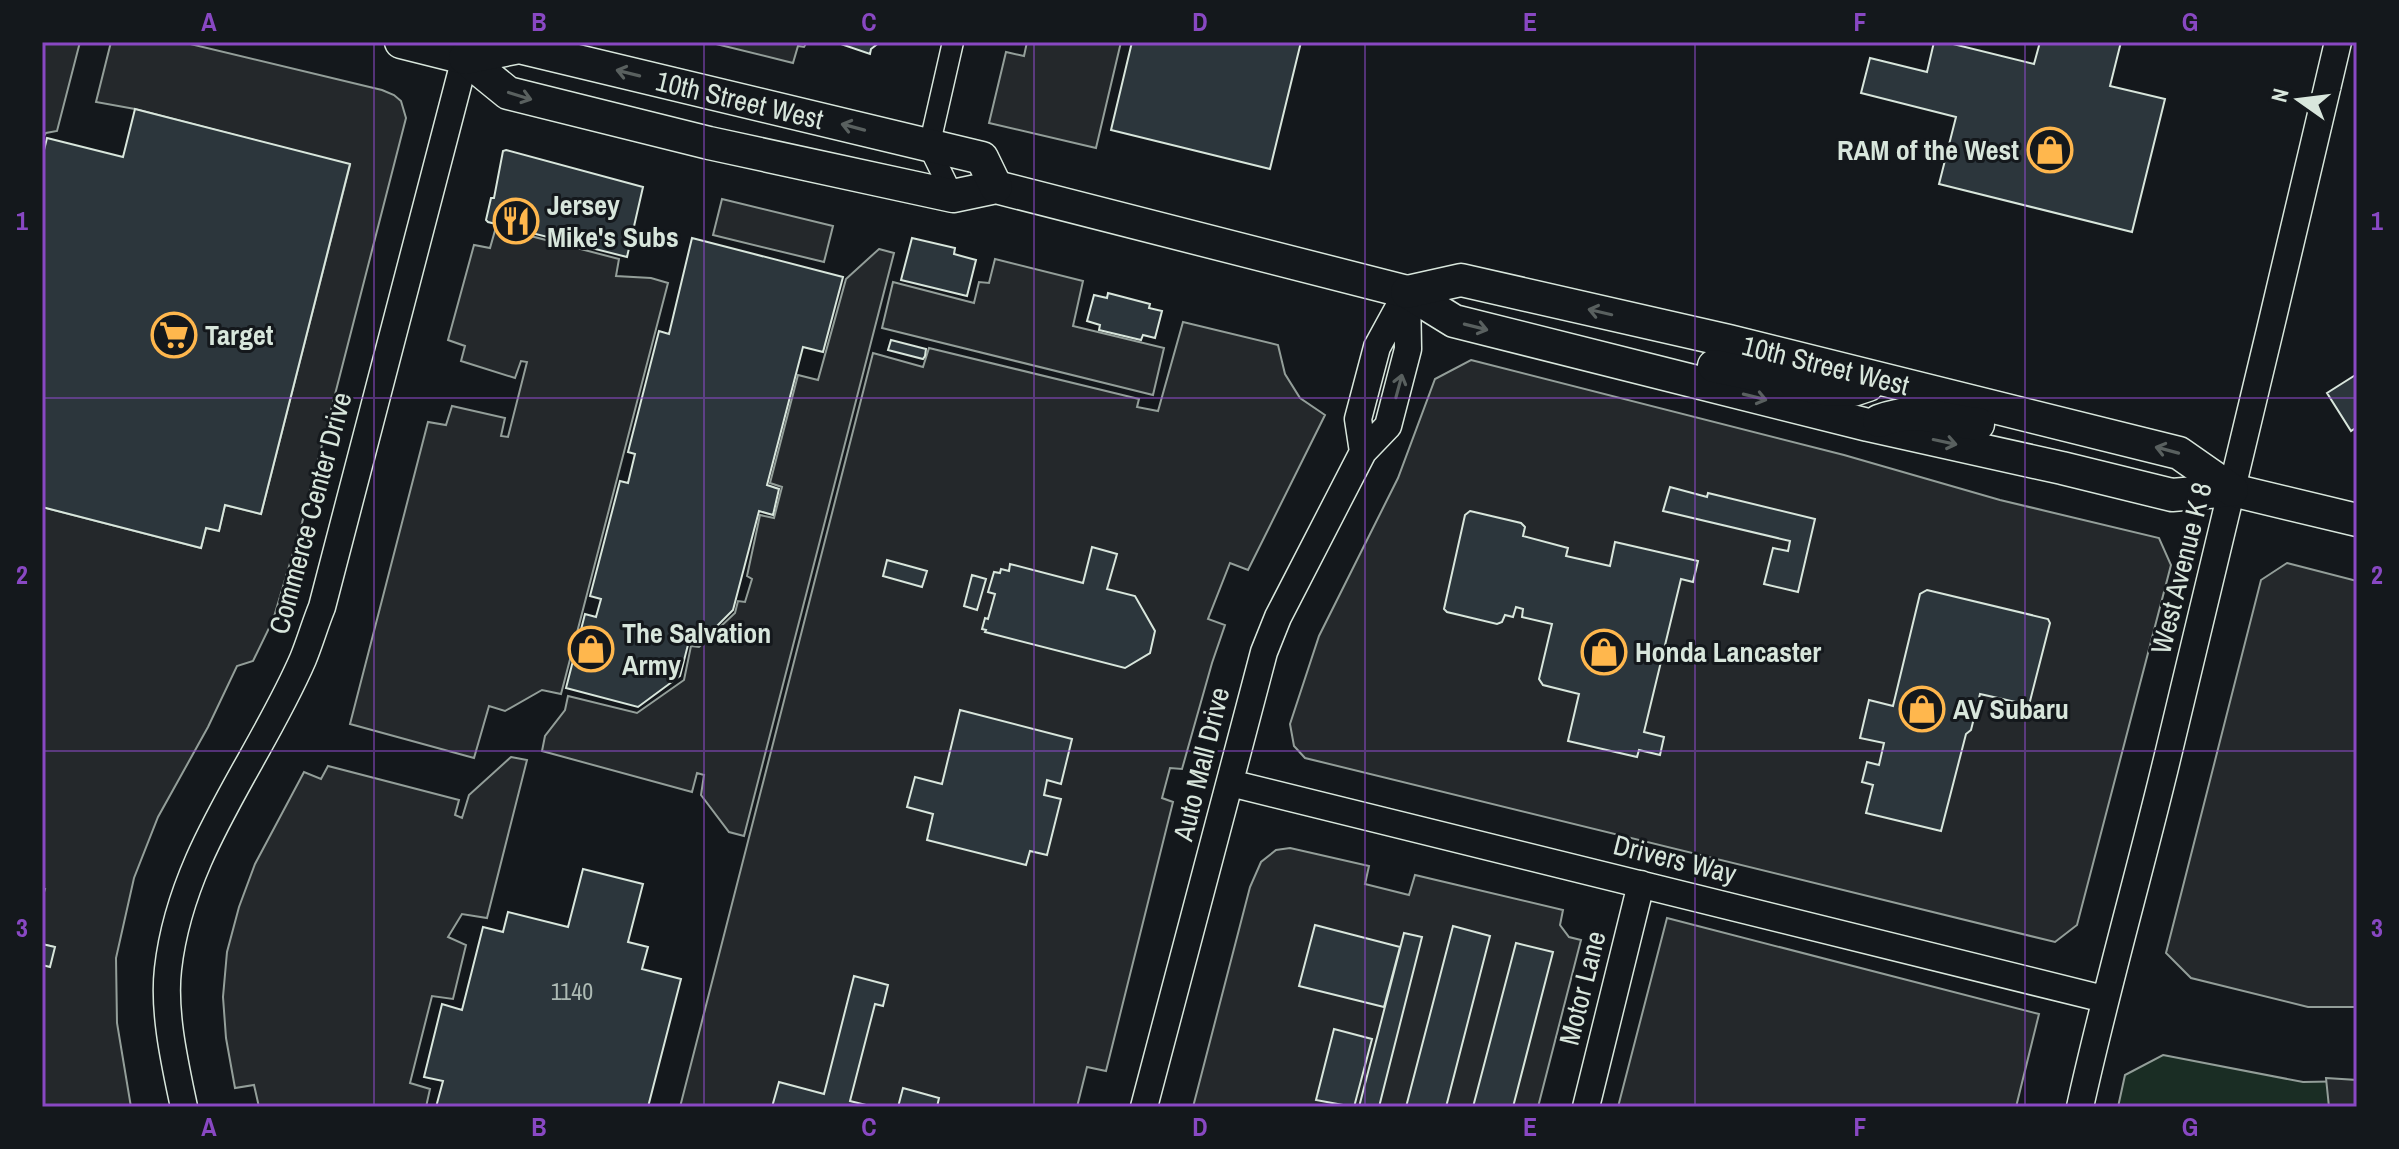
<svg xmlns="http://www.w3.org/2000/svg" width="2399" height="1149" font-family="'Archivo Narrow',sans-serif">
<rect width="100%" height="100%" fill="#14181c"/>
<!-- green -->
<path fill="#1a2d24" stroke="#939e99" stroke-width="2" d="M2163,1055L2303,1082L2357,1081V1107H2118L2125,1075Z"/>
<!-- parking -->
<path fill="#24282b" stroke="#939e99" stroke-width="2" d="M42,42H80L57,131L46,133L42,139Z
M111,42H182L382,90L394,95L401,101L406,118L302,523L273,620L253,661L237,666L208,727L158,817L134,878L116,958L117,1023L131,1107H42V965L54,947L42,944V899L45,889L42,888V507L201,548L206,528L219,530L225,505L261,514L350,165L135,109L96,102Z
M708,42H807L804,47L798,46L793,63Z
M1027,42H1121L1096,148L989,123L1006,52L1024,56Z
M722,199L833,226L824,262L713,235Z
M496,227L619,259L616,276L651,278L668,283L561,694L542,690L505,711L489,706L474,758L350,724L428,422L446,425L452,406L505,418L501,436L508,437L527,362L521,361L515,378L461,361L465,346L448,340L474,245L490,248Z
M879,249L894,253L744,836L729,832L701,795L704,775L697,773L692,792L542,751L545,736L565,710L568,696L637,713L684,680L691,646L699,647L735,613L738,601L745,602L752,579L747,576L760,515L774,518L782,487L770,483L798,375L818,380L846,279Z
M995,259L1083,281L1073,326L1164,348L1153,395L882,328L893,282L974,303L979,282L989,283Z
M1183,322L1278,345L1285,374L1300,398L1325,415L1248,570L1230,563L1208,619L1225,625L1212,663L1182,769L1170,768L1162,798L1173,802L1106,1071L1087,1067L1077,1107H680L873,353L923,367L929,348L1139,399L1137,407L1158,411Z
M1471,360L1844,455L2000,500L2159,538L2171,565L2077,925L2055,942L1305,758L1294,746L1290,724L1319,636L1398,478L1435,379Z
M2287,563L2357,581V1007H2308L2191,978L2166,953L2261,580Z
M511,757L527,760L487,918L462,914L448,937L466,945L453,999L432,996L410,1083L430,1089L426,1107H259L254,1085L235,1088L226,1038L223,997L227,952L239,907L255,864L304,772L321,779L328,766L459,800L455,815L462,818L469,795Z
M1290,848L1369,866L1365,884L1409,895L1415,875L1563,910L1560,925L1569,937L1581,940L1538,1107H1193L1250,887L1261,862L1276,850Z
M1667,918L2039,1014L2016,1107H1618Z
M2326,1078L2357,1080V1107H2329Z"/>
<!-- building -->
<path fill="#2c363c" stroke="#d8e6dc" stroke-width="2" d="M880,42L871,49L870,54L838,43Z
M1132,42H1301L1270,169L1111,130Z
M1934,42H1945L2034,64L2040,42H2121L2110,86L2165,99L2132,232L1939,184L1956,117L1861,93L1870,58L1927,72Z
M135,109L350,164L261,514L225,505L219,531L206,528L201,548L42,507V158L47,138L123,157Z
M506,150L643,187L627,257L488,222L486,220L491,198H494L503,151Z
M692,238L843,277L823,352L803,347L767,485L779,489L773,515L759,511L733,610L699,644L689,641L680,676L638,707L566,688L585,614L596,617L601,599L590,596L620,481L628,483L635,454L628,452L659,331L669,334Z
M912,238L955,248L954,254L976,260L967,296L901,280Z
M1108,293L1150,304L1149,308L1162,311L1155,338L1143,335L1141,340L1099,330L1100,325L1087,321L1094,295L1107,298Z
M891,340L926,349L925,356L923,359L888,350Z
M2357,374V427L2351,431L2327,393Z
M1670,487L1707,497L1708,493L1815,519L1798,592L1764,584L1773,548L1788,551L1790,541L1663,511Z
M1470,511L1521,523L1525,527L1523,536L1568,548L1566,556L1610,566L1615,542L1698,561L1693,582L1681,579L1644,732L1664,737L1660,755L1639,750L1637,757L1568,741L1579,694L1543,685L1539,679L1552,624L1522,617L1523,609L1516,607L1513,617L1505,615L1502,622L1497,624L1447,612L1444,609L1465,515Z
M1092,547L1117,554L1107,589L1135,596L1155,631L1150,653L1125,668L985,632L986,630L982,629L985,618L988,619L995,594L988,592L994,572L1000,573L1001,569L1009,571L1010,564L1083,583Z
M887,560L927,571L922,587L883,576Z
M972,575L986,579L977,610L964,606Z
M1927,590L2048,619L2050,623L2029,705L1980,694L1971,730L1966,734L1941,831L1866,813L1873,785L1862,782L1867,762L1879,765L1884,743L1860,738L1869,700L1893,706L1920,594Z
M960,710L1072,739L1061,784L1047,780L1044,795L1061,799L1047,855L1030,851L1026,865L927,840L933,814L907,807L915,777L942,784Z
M583,869L643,884L628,942L648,947L642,969L681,979L648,1107H436L443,1081L424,1077L442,1004L462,1010L483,927L503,932L508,912L568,927Z
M1315,925L1400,947L1384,1007L1299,986Z
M1453,926L1490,936L1446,1107H1406Z
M1404,933L1422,937L1379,1107H1359Z
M1516,943L1553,952L1513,1107H1473Z
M42,944L55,947L50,967L42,965Z
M854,976L888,985L883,1006L875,1004L850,1101L874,1107H772L779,1082L824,1094Z
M1334,1029L1372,1039L1354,1107L1316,1100Z
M903,1088L939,1098L937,1107H898Z"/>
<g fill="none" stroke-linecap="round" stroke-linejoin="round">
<!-- minor casing -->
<g stroke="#d8e6dc" stroke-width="23">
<path id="minor" d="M953,42L929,147L953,196"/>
</g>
<!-- tertiary casing -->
<g stroke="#d8e6dc" stroke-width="29">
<path id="tertiary" d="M1363,452L1358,419L1377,347L1406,294
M1230,783L2104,999
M184,1107C175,1064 163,1012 168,969C181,852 258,763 303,659C310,642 315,624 322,607L465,58
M1144,1107L1264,652L1278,617L1363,452L1388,426L1408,349L1407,292
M1586,1107L1641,884
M2080,1107C2106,989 2140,872 2168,755C2226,517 2282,280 2338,42"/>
</g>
<!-- primary casing -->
<g stroke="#d8e6dc" stroke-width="35">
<g id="primary">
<path d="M401,42L465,58L508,93L709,143L953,196L996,187L1407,292L1454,321L1868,425L2062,468L2172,495L2232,490L2357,520"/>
<path id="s1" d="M465,58L519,47L982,158L996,187"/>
<path id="s2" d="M1407,292L1461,280L1729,341L2179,453L2232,490"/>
<path d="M1714,366L1824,389L1853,390L1868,385"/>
<path d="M1879,421C1919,406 1939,420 1978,424"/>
</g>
</g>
<!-- minor -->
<use href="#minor" stroke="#14181c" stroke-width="20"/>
<!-- tertiary -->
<use href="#tertiary" stroke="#14181c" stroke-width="26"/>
<!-- primary -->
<use href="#primary" stroke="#14181c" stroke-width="32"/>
</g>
<!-- one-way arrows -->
<defs><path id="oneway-shaft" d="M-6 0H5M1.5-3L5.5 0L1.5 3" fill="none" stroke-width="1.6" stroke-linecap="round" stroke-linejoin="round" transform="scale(2)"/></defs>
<g stroke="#59605f">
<use href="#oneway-shaft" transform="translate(628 73) rotate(-166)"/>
<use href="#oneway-shaft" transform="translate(520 96) rotate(17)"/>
<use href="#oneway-shaft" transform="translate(853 127) rotate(-165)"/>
<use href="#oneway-shaft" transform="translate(1600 312) rotate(-167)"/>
<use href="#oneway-shaft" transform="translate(1476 327) rotate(14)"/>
<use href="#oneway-shaft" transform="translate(1399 386) rotate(-75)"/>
<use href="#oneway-shaft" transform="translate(1755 397) rotate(14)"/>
<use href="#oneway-shaft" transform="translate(1945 442) rotate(12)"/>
<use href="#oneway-shaft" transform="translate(2167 450) rotate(-165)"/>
</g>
<!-- grid -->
<path fill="none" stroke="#8948c3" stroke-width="2" stroke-opacity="0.55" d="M374,42V1107M704,42V1107M1034,42V1107M1365,42V1107M1695,42V1107M2025,42V1107M42,398H2357M42,751H2357"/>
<!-- icons -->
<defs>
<g id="shop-ring" transform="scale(2.3)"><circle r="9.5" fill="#14181c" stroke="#ffb74d" stroke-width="1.5"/><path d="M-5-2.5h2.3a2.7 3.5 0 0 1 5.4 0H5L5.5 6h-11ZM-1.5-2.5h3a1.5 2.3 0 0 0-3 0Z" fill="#ffb74d"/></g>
<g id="restaurant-ring" transform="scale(2.3)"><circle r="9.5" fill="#14181c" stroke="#ffb74d" stroke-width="1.5"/><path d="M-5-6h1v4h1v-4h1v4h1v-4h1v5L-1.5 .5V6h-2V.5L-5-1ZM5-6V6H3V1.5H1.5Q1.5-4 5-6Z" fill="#ffb74d"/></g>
<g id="supermarket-ring" transform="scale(2.3)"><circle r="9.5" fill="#14181c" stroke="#ffb74d" stroke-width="1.5"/><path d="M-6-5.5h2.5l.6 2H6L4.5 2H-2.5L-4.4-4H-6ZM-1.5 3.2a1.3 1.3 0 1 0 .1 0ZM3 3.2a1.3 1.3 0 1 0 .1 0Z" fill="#ffb74d"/></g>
</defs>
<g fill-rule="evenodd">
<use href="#shop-ring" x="2050" y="150"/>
<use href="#restaurant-ring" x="516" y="221"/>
<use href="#supermarket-ring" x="174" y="335"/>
<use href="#shop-ring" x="591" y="649"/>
<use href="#shop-ring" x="1604" y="652"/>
<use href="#shop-ring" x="1922" y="709"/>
</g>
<g text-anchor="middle" stroke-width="6" stroke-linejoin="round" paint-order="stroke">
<!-- number labels -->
<g font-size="24" fill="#adbab4">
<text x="572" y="1000">1140</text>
</g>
<!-- street labels -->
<g font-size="28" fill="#d8e6dc" stroke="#14181c">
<text dy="10" stroke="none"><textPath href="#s1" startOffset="282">10th Street West</textPath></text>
<text dy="10" stroke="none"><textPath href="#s2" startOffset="430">10th Street West</textPath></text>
<text transform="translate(310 513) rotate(-75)" y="10">Commerce Center Drive</text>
<text transform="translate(2181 568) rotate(-76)" y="10">West Avenue K 8</text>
<text transform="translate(1201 764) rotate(-76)" y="10">Auto Mall Drive</text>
<text transform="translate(1675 859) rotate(14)" y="10">Drivers Way</text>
<text transform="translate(1582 988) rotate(-76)" y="10">Motor Lane</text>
</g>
<!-- poi labels -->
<g font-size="28" font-weight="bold" fill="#d8e6dc" stroke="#14181c" text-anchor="start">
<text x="2019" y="160" text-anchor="end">RAM of the West</text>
<text x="547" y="215">Jersey<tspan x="547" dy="32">Mike's Subs</tspan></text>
<text x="205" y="345">Target</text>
<text x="622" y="643">The Salvation<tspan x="622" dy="32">Army</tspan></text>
<text x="1635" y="662">Honda Lancaster</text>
<text x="1953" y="719">AV Subaru</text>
</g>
</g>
<!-- border -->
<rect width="2399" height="1149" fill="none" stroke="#14181c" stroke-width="88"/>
<!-- north arrow -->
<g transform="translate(2299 100) rotate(284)" stroke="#14181c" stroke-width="6" paint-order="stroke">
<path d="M0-6L14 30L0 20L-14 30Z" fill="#d8e6dc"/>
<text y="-12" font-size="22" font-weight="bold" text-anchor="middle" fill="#d8e6dc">N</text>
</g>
<rect x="44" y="44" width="2311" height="1061" fill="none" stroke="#8948c3" stroke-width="3"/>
<g font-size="26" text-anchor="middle" font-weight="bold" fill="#8948c3">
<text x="209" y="31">A</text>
<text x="539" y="31">B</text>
<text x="869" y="31">C</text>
<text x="1200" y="31">D</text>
<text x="1530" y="31">E</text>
<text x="1860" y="31">F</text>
<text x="2190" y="31">G</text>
<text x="22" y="230">1</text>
<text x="2377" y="230">1</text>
<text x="22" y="584">2</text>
<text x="2377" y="584">2</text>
<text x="22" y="937">3</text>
<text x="2377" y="937">3</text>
<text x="209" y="1136">A</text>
<text x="539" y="1136">B</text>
<text x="869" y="1136">C</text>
<text x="1200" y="1136">D</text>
<text x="1530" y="1136">E</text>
<text x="1860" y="1136">F</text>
<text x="2190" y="1136">G</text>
</g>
</svg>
